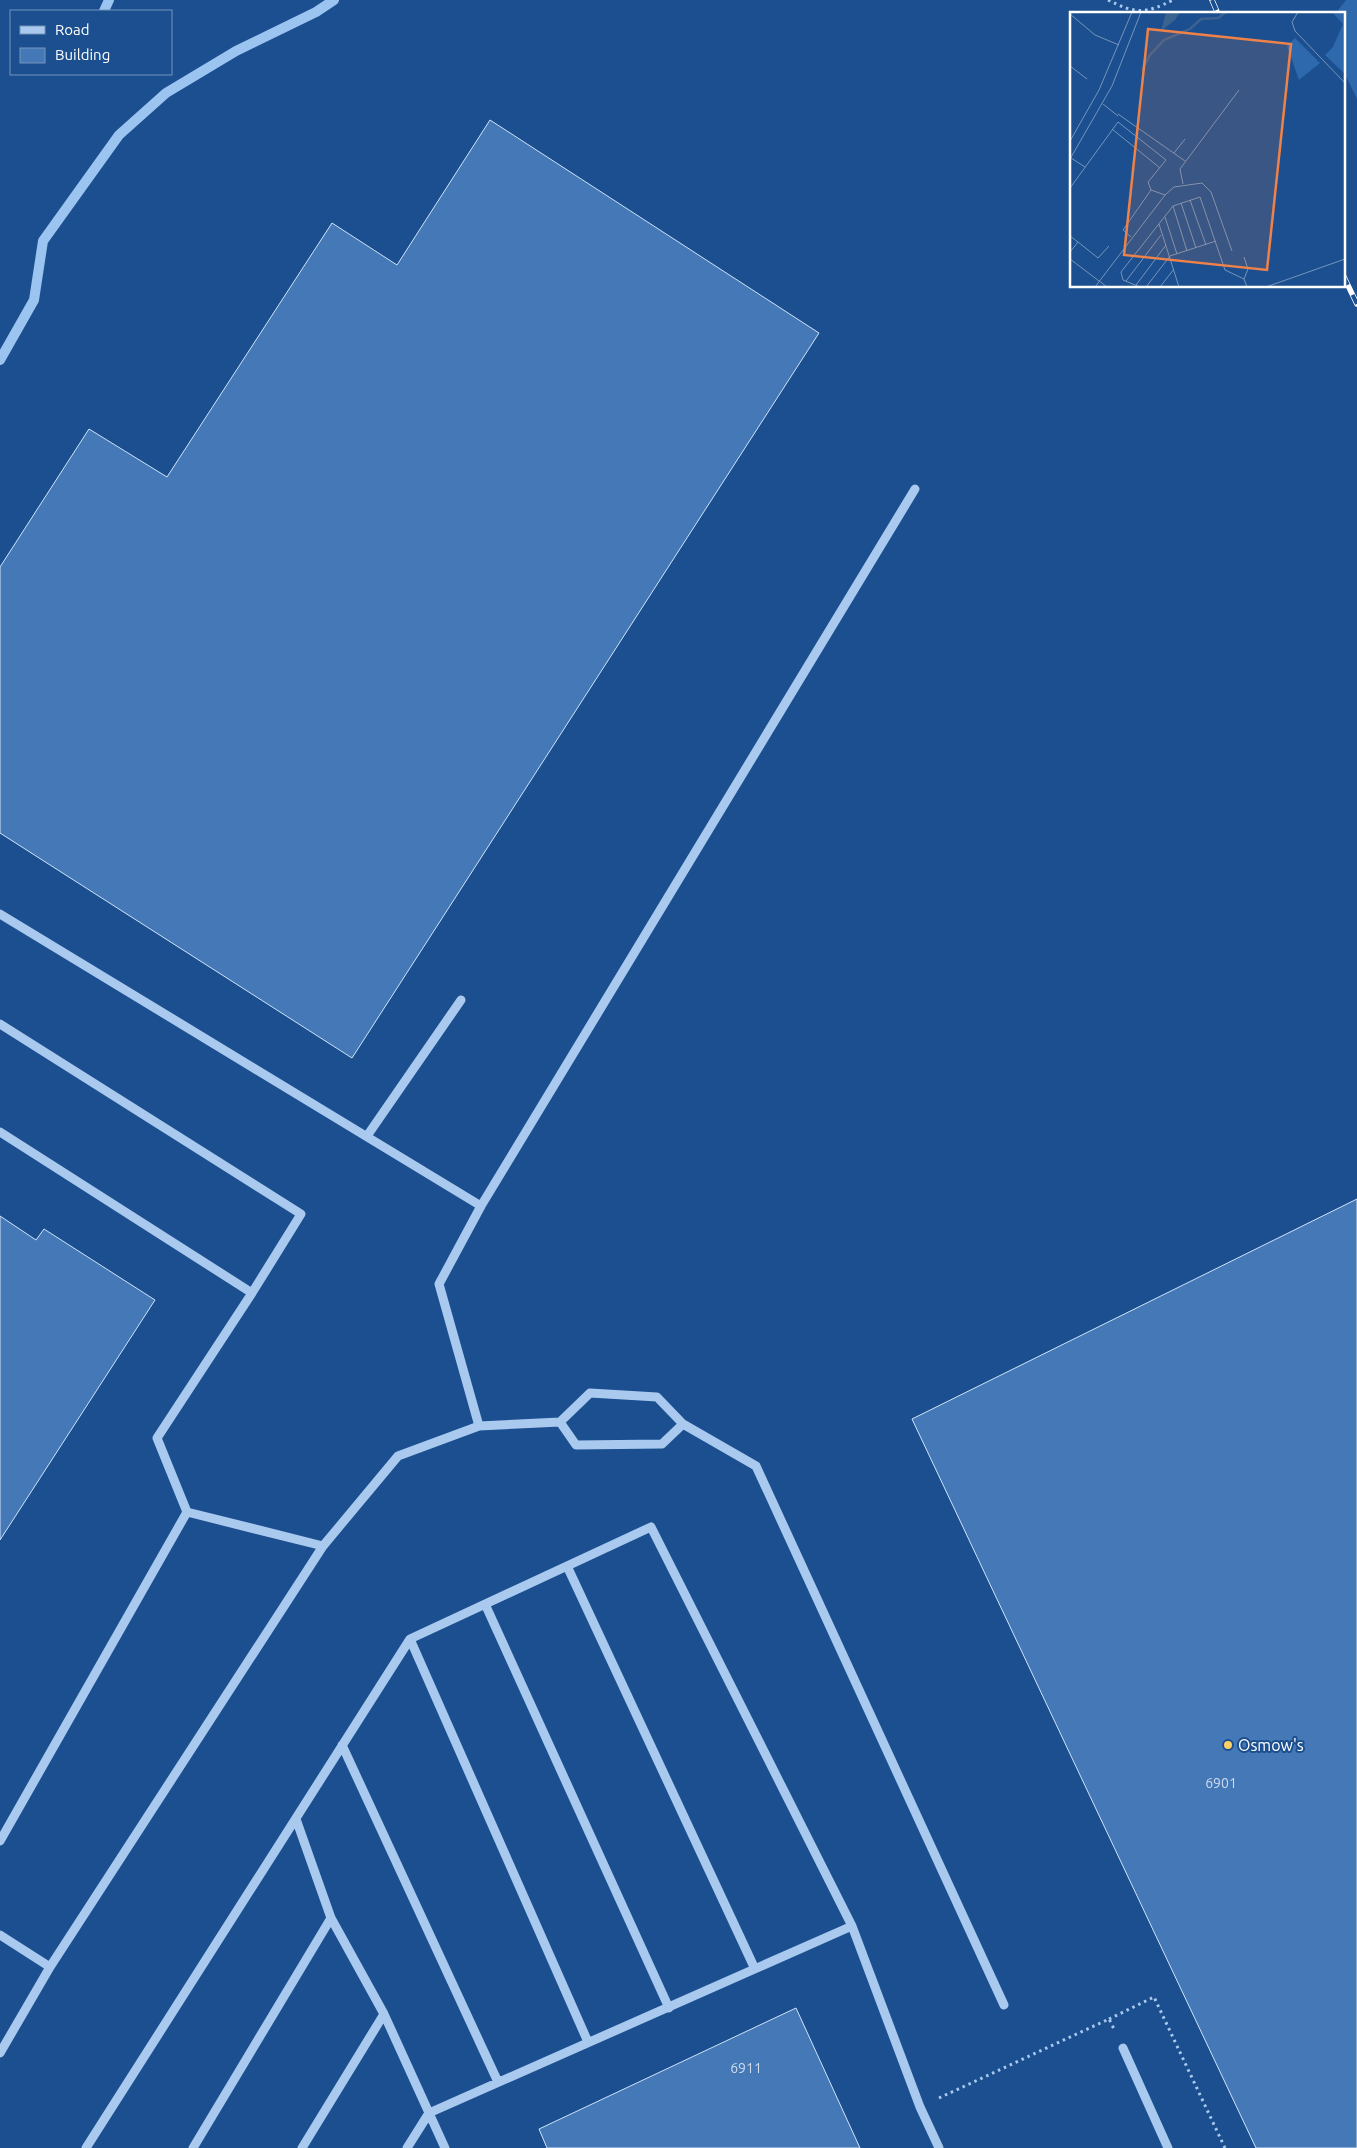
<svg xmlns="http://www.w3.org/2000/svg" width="1357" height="2148" font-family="Ubuntu,sans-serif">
<rect width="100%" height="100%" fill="#1b4f8f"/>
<!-- green -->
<path fill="#2e69ad" d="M1346,0H1357V99L1343,70V14H1335Z"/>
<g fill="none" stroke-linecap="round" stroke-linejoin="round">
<!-- stream -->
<path stroke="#9cc4f0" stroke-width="10" d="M104,11L109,0
M0,360L34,300L43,241L119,135L166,93L236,51L316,12L334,0"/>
</g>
<!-- building -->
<path fill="#4478b7" stroke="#cfe3fa" d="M490,120L819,333L352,1058L0,833V567L89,429L167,477L332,223L397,265Z
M1357,1199V2148H1256L912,1419Z
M0,1216L36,1240L44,1229L155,1300L0,1540Z
M796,2008L860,2148H547L539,2129Z"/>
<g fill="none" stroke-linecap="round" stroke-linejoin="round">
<!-- path -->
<path stroke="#a9c9ee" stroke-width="3" stroke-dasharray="2.5 4" stroke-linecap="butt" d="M1108,0C1136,14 1145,14 1173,0
M1109,2019L1154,1997L1225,2148
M939,2098L1109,2019L1114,2029"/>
<!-- minor -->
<path stroke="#a9c9ee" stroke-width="9" d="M0,914L481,1206
M0,1024L301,1214L252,1293L157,1438L187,1512L323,1546L50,1967L0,2053
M0,1132L252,1293
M367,1136L461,1000
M560,1422L576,1445L662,1444L683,1424
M479,1426L439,1284L481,1206L915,489
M323,1546L398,1456L479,1426L560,1422L590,1393L657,1397L683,1424L756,1466L1004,2005
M567,1566L755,1969
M485,1604L669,2008
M410,1639L588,2042
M342,1745L498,2082
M296,1819L331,1918L384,2014L445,2148
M0,1841L187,1512
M0,1935L50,1967
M1123,2048L1168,2148
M86,2148L410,1639L651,1527L852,1926L920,2107L939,2148
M193,2148L331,1918
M302,2148L384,2014
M407,2148L429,2113L852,1926"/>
<!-- rail casing -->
<g stroke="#fff" stroke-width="5.5">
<path id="rail" d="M1212,0L1218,14
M1343,275L1357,304"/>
</g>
<!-- rail -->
<use href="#rail" stroke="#1b4f8f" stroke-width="4" stroke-dasharray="11" stroke-linecap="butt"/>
</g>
<!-- markers -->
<circle fill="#ffd166" stroke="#1b4f8f" stroke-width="2" cx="1228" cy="1745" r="5"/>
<g text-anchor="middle" stroke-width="4" stroke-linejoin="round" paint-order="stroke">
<!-- number labels -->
<g font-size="14" fill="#d0dded">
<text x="1221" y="1788">6901</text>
<text x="746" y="2073">6911</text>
</g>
<!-- poi labels -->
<g font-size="16" fill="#fff" stroke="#1b4f8f" text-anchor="start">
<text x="1238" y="1751">Osmow's</text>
</g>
</g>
<!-- overview -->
<g transform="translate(1070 12)">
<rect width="275" height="275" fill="#1b4f8f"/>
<path d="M262,0H275V62L255,43L263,35L273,12ZM225,26L250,51L229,68L217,34Z" fill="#2e69ad"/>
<path d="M96,0H110L105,8L91,19Z" fill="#3c6290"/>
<path fill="none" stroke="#3c6290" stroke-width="2.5" d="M72,58L80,43L94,28L120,17L131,7L148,6L156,0"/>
<path fill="none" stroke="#7695bc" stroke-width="1" d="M228,0L222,10L225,19L275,71M0,2L25,23L49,33M0,54L17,67M33,92L48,104M48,102L115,149M42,117L90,156M0,129L29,78L62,0M104,141L115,127M1,146L15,155M0,147L42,74L71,0M113,172L110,157L169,78M0,176L48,110L96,148L78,170L81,178L95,183L25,275M95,183L104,175L132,171L141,180L162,239M120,188L136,233M111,191L126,236M103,194L117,239M95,205L107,242M89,212L109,275M0,224L8,230L0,240M61,225L53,218L81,178M8,230L28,246L39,234M174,245L178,257L174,267M0,247L37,275M56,269L91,223M66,273L96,233M70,275L53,268L51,260L103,194L130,185L155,258L174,267L177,275M76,275L100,244L146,229M90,275L104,257M196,275L275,247"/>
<path fill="#ee8249" fill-opacity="0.15" stroke="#ee8249" stroke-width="2.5" d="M78,17L221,32L197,258L54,243Z"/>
<rect width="275" height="275" fill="none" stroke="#fff" stroke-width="2.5"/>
</g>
<!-- legend -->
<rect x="10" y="10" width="162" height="65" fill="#1b4f8f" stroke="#7695bc"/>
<rect x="20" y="26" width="25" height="8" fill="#a9c9ee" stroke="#7695bc"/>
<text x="55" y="35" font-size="15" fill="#ffffff">Road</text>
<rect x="20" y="48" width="25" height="15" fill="#4478b7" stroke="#7695bc"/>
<text x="55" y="60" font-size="15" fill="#ffffff">Building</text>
</svg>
